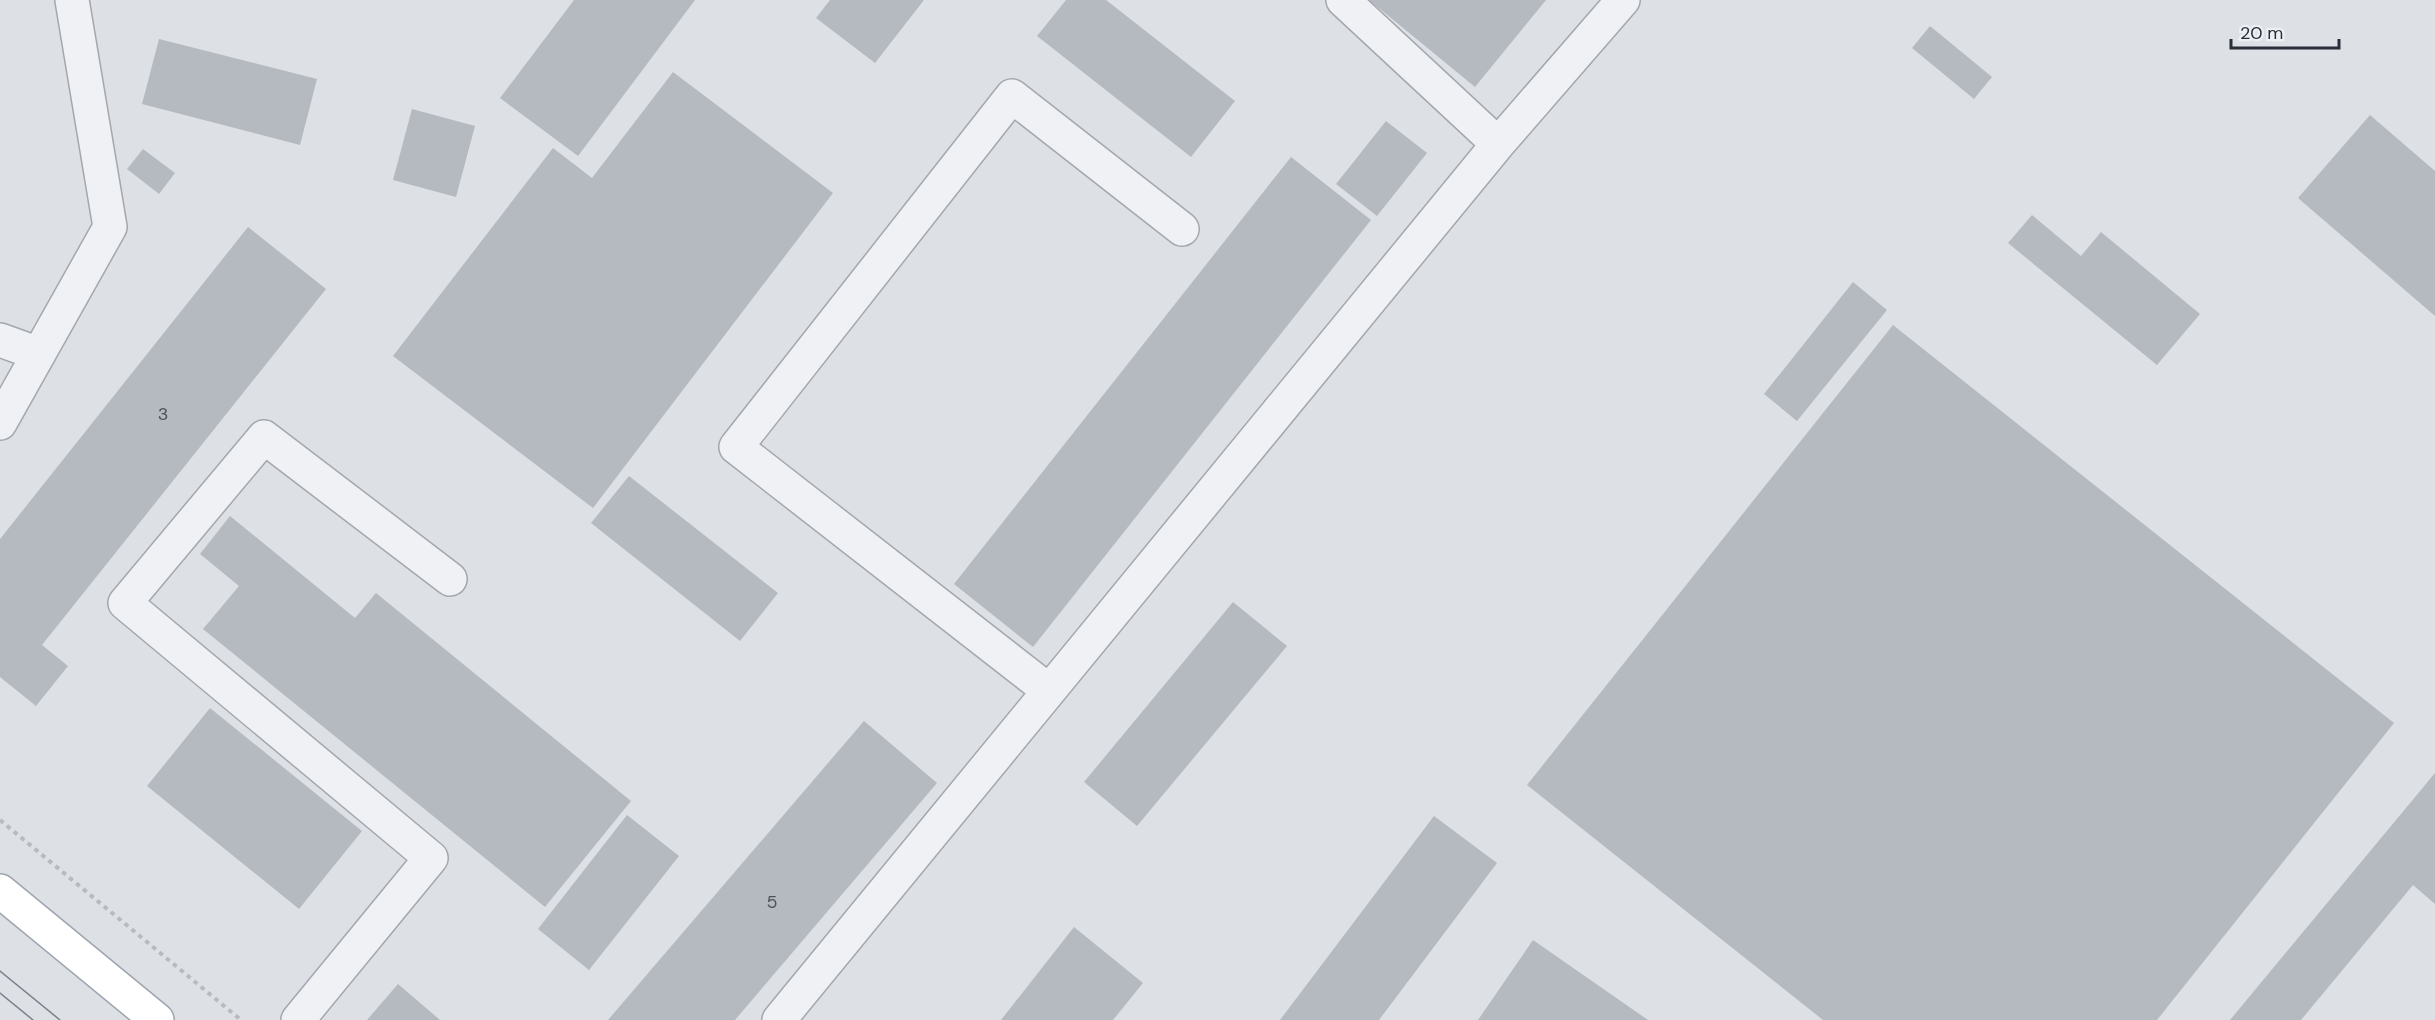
<svg xmlns="http://www.w3.org/2000/svg" width="2435" height="1020" font-family="'DM Sans',sans-serif">
<rect width="100%" height="100%" fill="#dde0e5"/>
<!-- building -->
<path fill="#b5bac1" d="M574,0H695L578,156L500,98Z
M830,0H924L875,63L816,18Z
M1066,0H1106L1235,101L1191,157L1037,36Z
M1369,0H1546L1475,87Z
M1930,26L1992,77L1974,99L1912,48Z
M159,39L317,79L300,145L142,104Z
M673,72L833,193L593,508L393,356L553,148L592,178Z
M412,109L475,126L456,197L393,180Z
M2370,115L2435,171V316L2298,198Z
M1386,121L1427,153L1377,216L1336,184Z
M143,149L175,173L159,194L127,169Z
M1291,157L1371,220L1033,647L954,584Z
M2032,215L2081,256L2101,232L2200,314L2157,365L2008,243Z
M248,227L326,289L42,645L68,666L36,706L0,677V539Z
M1853,282L1887,310L1797,421L1764,394Z
M1893,325L2394,723L2157,1020H1823L1527,785Z
M629,476L778,593L740,641L591,523Z
M230,516L355,618L376,593L631,801L545,907L203,629L239,586L200,554Z
M1233,602L1287,646L1137,826L1084,782Z
M210,708L362,831L299,909L147,786Z
M864,721L937,783L735,1020H608Z
M2435,773V904L2413,885L2301,1020H2230Z
M627,815L679,856L589,970L538,929Z
M1434,816L1497,863L1379,1020H1280Z
M1074,927L1143,983L1113,1020H1001Z
M1533,940L1648,1020H1478Z
M398,984L440,1020H367Z"/>
<g fill="none" stroke-linecap="round" stroke-linejoin="round">
<!-- minor casing -->
<g stroke="#a3a7ae" stroke-width="36">
<path id="minor" d="M1343,0L1498,144
M0,340L39,354
M0,423L110,227L72,0
M1048,690L736,447L1012,96L1182,229
M298,1020L431,858L125,603L264,437L450,579
M779,1020L1498,144L1623,0"/>
</g>
<!-- major casing -->
<g stroke="#9ea5af" stroke-width="36">
<path id="major" d="M0,891L157,1020"/>
</g>
<!-- path -->
<path stroke="#b7bbc0" stroke-width="4" stroke-dasharray="4.5 4.5" stroke-linecap="butt" d="M0,820L241,1020"/>
<!-- minor -->
<use href="#minor" stroke="#eff1f4" stroke-width="33"/>
<!-- major -->
<use href="#major" stroke="#fff" stroke-width="33"/>
<!-- tram -->
<path stroke="#78818c" stroke-width="1.5" d="M0,971L60,1020
M0,993L33,1020"/>
</g>
<g text-anchor="middle" stroke-width="6" stroke-linejoin="round" paint-order="stroke">
<!-- number labels -->
<g font-size="18" fill="#4b525b">
<text x="163" y="420">3</text>
<text x="772" y="908">5</text>
</g>
</g>
<!-- scale -->
<path d="M2231 39v9h108v-9" fill="none" stroke="#282f39" stroke-width="3"/>
<text x="2240" y="39" font-size="18" fill="#282f39" stroke="#eceff3" stroke-width="4.5" paint-order="stroke">20 m</text>
</svg>
